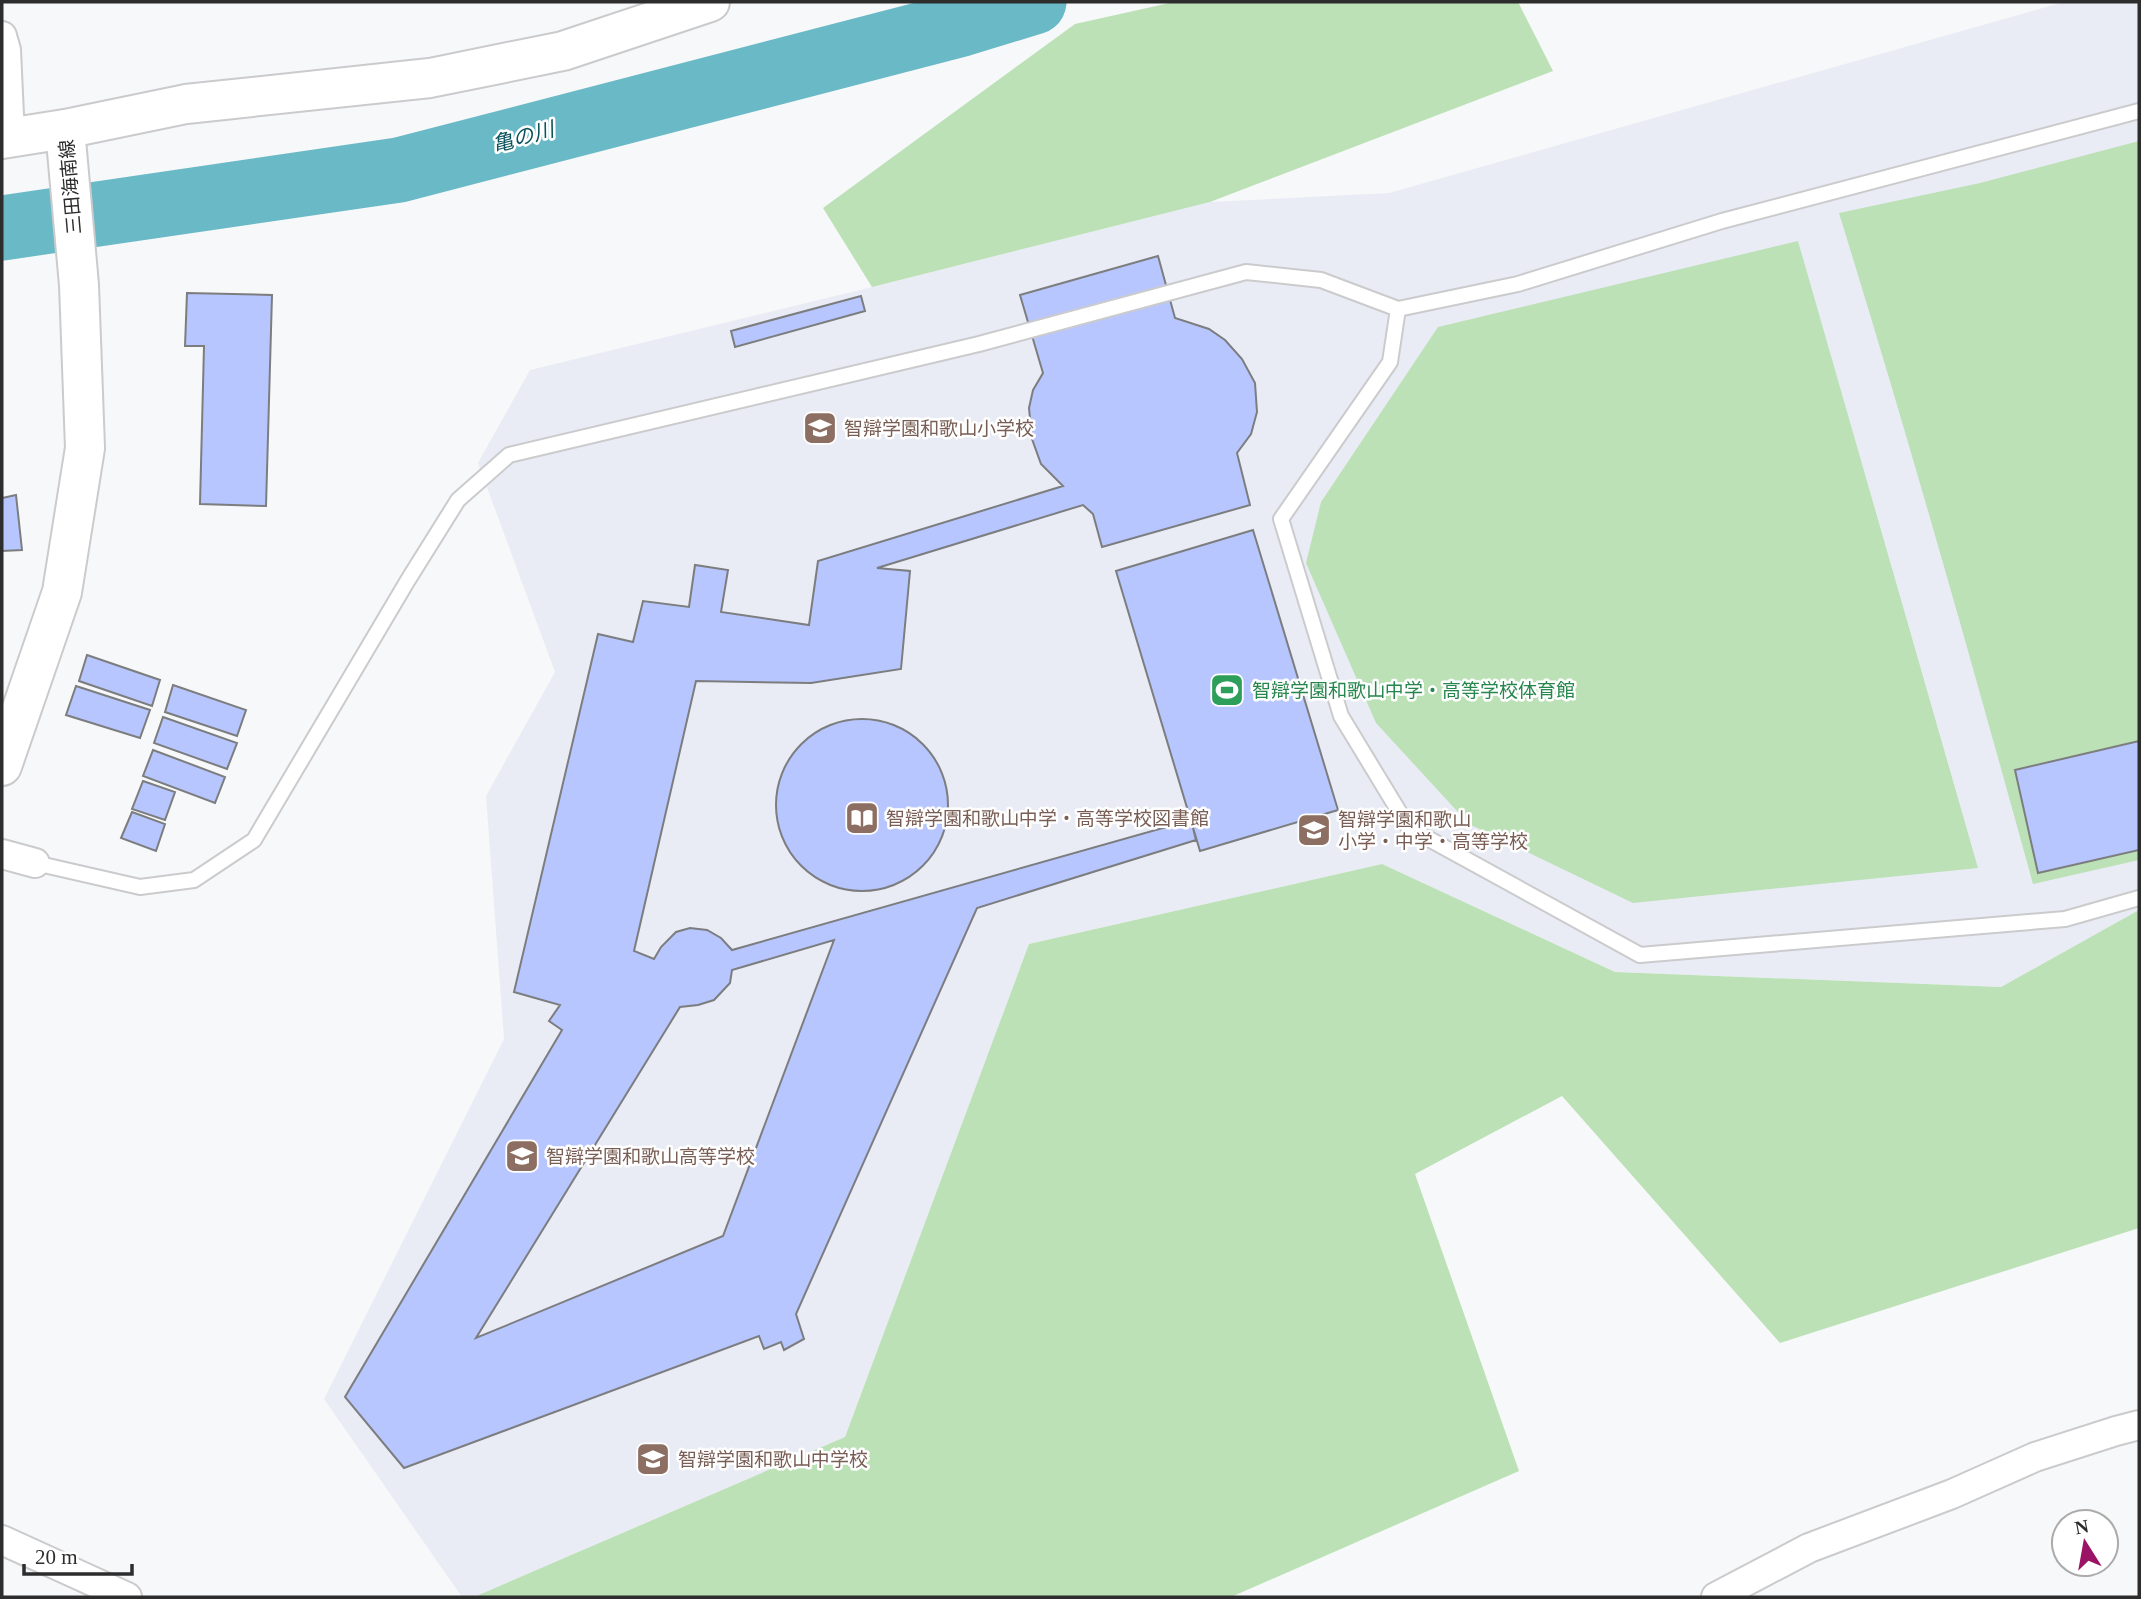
<svg xmlns="http://www.w3.org/2000/svg" width="2141" height="1599" font-family="'Times New Roman','Noto Sans JP',serif">
<rect width="100%" height="100%" fill="#f7f8f9"/>
<!-- built -->
<path fill="#e9ecf5" d="M2064,2H2139V910L2001,987L1615,972L1382,864L1029,944L845,1437L474,1597H462L324,1399L504,1039L486,796L555,672L478,463L530,370L872,287L1210,202L1389,193Z"/>
<!-- green -->
<path fill="#bce1b6" d="M1174,2H1518L1553,71L1210,202L872,287L823,208L1075,24Z
M2139,141V860L2033,884C1971,659 1908,436 1839,213L1980,183Z
M1798,241L1978,868L1633,903L1469,824L1376,723L1306,563L1321,502L1438,327Z
M1382,864L1615,972L2001,987L2139,910V1228L1780,1343L1562,1096L1415,1174L1519,1471L1231,1597H474L845,1437L1029,944Z"/>
<g fill="none" stroke-linecap="round" stroke-linejoin="round">
<!-- river -->
<path stroke="#6ab9c6" stroke-width="65" d="M2,228L399,170L962,24L1034,2"/>
</g>
<!-- building -->
<path fill="#b7c6fe" stroke="#7c7d7f" stroke-width="2" fill-rule="evenodd" d="M1158,256L1175,318L1209,329L1225,340L1242,359L1255,383L1257,412L1251,434L1237,453L1250,505L1102,547L1093,514L1083,505L877,568L910,571L901,669L811,683L696,681L634,951L654,959L661,947L676,932L690,928L707,930L721,938L732,950L1191,820L1196,840L977,908L796,1314L804,1339L784,1350L781,1342L764,1349L759,1336L404,1468L345,1397L562,1030L549,1021L560,1005L514,992L598,634L633,642L643,601L689,607L695,565L728,570L721,612L809,625L818,561L1063,486L1041,464L1032,439L1029,408L1033,390L1043,373L1020,295ZM834,940L723,1236L476,1338L680,1007L698,1005L714,1000L730,983L732,970Z
M187,293L272,295L266,506L200,504L204,346H185Z
M861,296L865,311L735,347L731,331Z
M16,495L22,550L2,551V498Z
M1253,530L1338,810L1200,851L1116,571Z
M87,655L160,680L152,706L79,681Z
M173,685L246,710L237,736L165,712Z
M76,686L150,710L140,738L66,715Z
M163,717L237,743L227,769L154,743Z
M776 805a86 86 0 1 1 172 0a86 86 0 1 1-172 0Z
M2139,741V850L2038,873L2015,770Z
M153,750L225,777L215,803L143,776Z
M143,781L175,792L165,820L132,809Z
M132,812L165,824L156,851L121,838Z"/>
<g fill="none" stroke-linecap="round" stroke-linejoin="round">
<!-- service casing -->
<g stroke="#cbcbcd" stroke-width="18">
<path id="service" d="M1398,309L1390,362L1281,519L1341,716L1409,828L1640,955L2065,919L2139,898
M35,863L140,887L194,880L254,840L408,580L458,500L509,455L979,344L1246,272L1321,280L1398,309L1518,284L1722,221L2139,111"/>
</g>
<!-- minor casing -->
<g stroke="#cbcbcd" stroke-width="32">
<path id="minor" d="M2,36L6,50L10,137
M2,854L35,863
M2,1540L127,1597
M1716,1597L1809,1548L1952,1494L2035,1457L2116,1431L2139,1425"/>
</g>
<!-- secondary casing -->
<g stroke="#cbcbcd" stroke-width="42">
<path id="secondary" d="M2,139L65,129L186,104L430,78L563,51L710,2
M2,766L62,592L85,448L79,285L65,129"/>
</g>
<!-- service -->
<use href="#service" stroke="#fff" stroke-width="14"/>
<!-- minor -->
<use href="#minor" stroke="#fff" stroke-width="28"/>
<!-- secondary -->
<use href="#secondary" stroke="#fff" stroke-width="38"/>
</g>
<!-- icons -->
<defs>
<g id="school-square" transform="scale(1.75)"><rect x="-9" y="-9" width="18" height="18" rx="4" fill="#8d6e63" stroke="#fff"/><path d="M0-5L7-2L0 1L-7-2ZM-4 1L0 2.5L4 1V4Q0 6-4 4Z" fill="#fff"/></g>
<g id="stadium-square" transform="scale(1.75)"><rect x="-9" y="-9" width="18" height="18" rx="4" fill="#2e9e5b" stroke="#fff"/><path d="M0-5a6.5 5 0 1 0 0 10a6.5 5 0 1 0 0-10ZM-3.5-1.8h7v3.6h-7Z" fill="#fff"/></g>
<g id="library-square" transform="scale(1.75)"><rect x="-9" y="-9" width="18" height="18" rx="4" fill="#8d6e63" stroke="#fff"/><path d="M-6-4Q-3-5.5-.7-3.5V5Q-3 3-6 4ZM6-4Q3-5.5 .7-3.5V5Q3 3 6 4Z" fill="#fff"/></g>
</defs>
<g fill-rule="evenodd">
<use href="#school-square" x="820" y="428"/>
<use href="#stadium-square" x="1227" y="690"/>
<use href="#library-square" x="862" y="818"/>
<use href="#school-square" x="1314" y="830"/>
<use href="#school-square" x="522" y="1156"/>
<use href="#school-square" x="653" y="1459"/>
</g>
<g text-anchor="middle" stroke-width="5" stroke-linejoin="round" paint-order="stroke">
<!-- street labels -->
<g font-size="19" fill="#2d2d2e" stroke="#fff">
<text transform="translate(70 187) rotate(-95)" y="7">三田海南線</text>
</g>
<!-- education labels -->
<g font-size="19" fill="#785e54" stroke="#fff" text-anchor="start">
<text x="844" y="435">智辯学園和歌山小学校</text>
<text x="886" y="825">智辯学園和歌山中学・高等学校図書館</text>
<text x="1338" y="826">智辯学園和歌山<tspan x="1338" dy="22">小学・中学・高等学校</tspan></text>
<text x="546" y="1163">智辯学園和歌山高等学校</text>
<text x="678" y="1466">智辯学園和歌山中学校</text>
</g>
<!-- leisure labels -->
<g font-size="19" fill="#27864d" stroke="#fff" text-anchor="start">
<text x="1252" y="697">智辯学園和歌山中学・高等学校体育館</text>
</g>
<!-- water labels -->
<g font-size="21" font-style="italic" fill="#0c535d" stroke="#fff">
<text transform="translate(523 137) rotate(-15)" y="7">亀の川</text>
</g>
</g>
<!-- border -->
<rect width="2141" height="1599" fill="none" stroke="#2d2d2e" stroke-width="7"/>
<!-- north arrow -->
<g transform="translate(2085 1543) rotate(349)"><circle r="33" fill="#ffffff" stroke="#ababab" stroke-width="2"/>
<path d="M0-5L12 26L0 18L-12 26Z" fill="#9a1365"/>
<text y="-10" font-size="19" font-weight="bold" text-anchor="middle" fill="#2d2d2e">N</text>
</g>
<!-- scale -->
<path d="M24 1564v10h108v-10" fill="none" stroke="#2d2d2e" stroke-width="3.5"/>
<text x="35" y="1564" font-size="21" fill="#2d2d2e" stroke="#ffffff" stroke-width="5" paint-order="stroke">20 m</text>
</svg>
